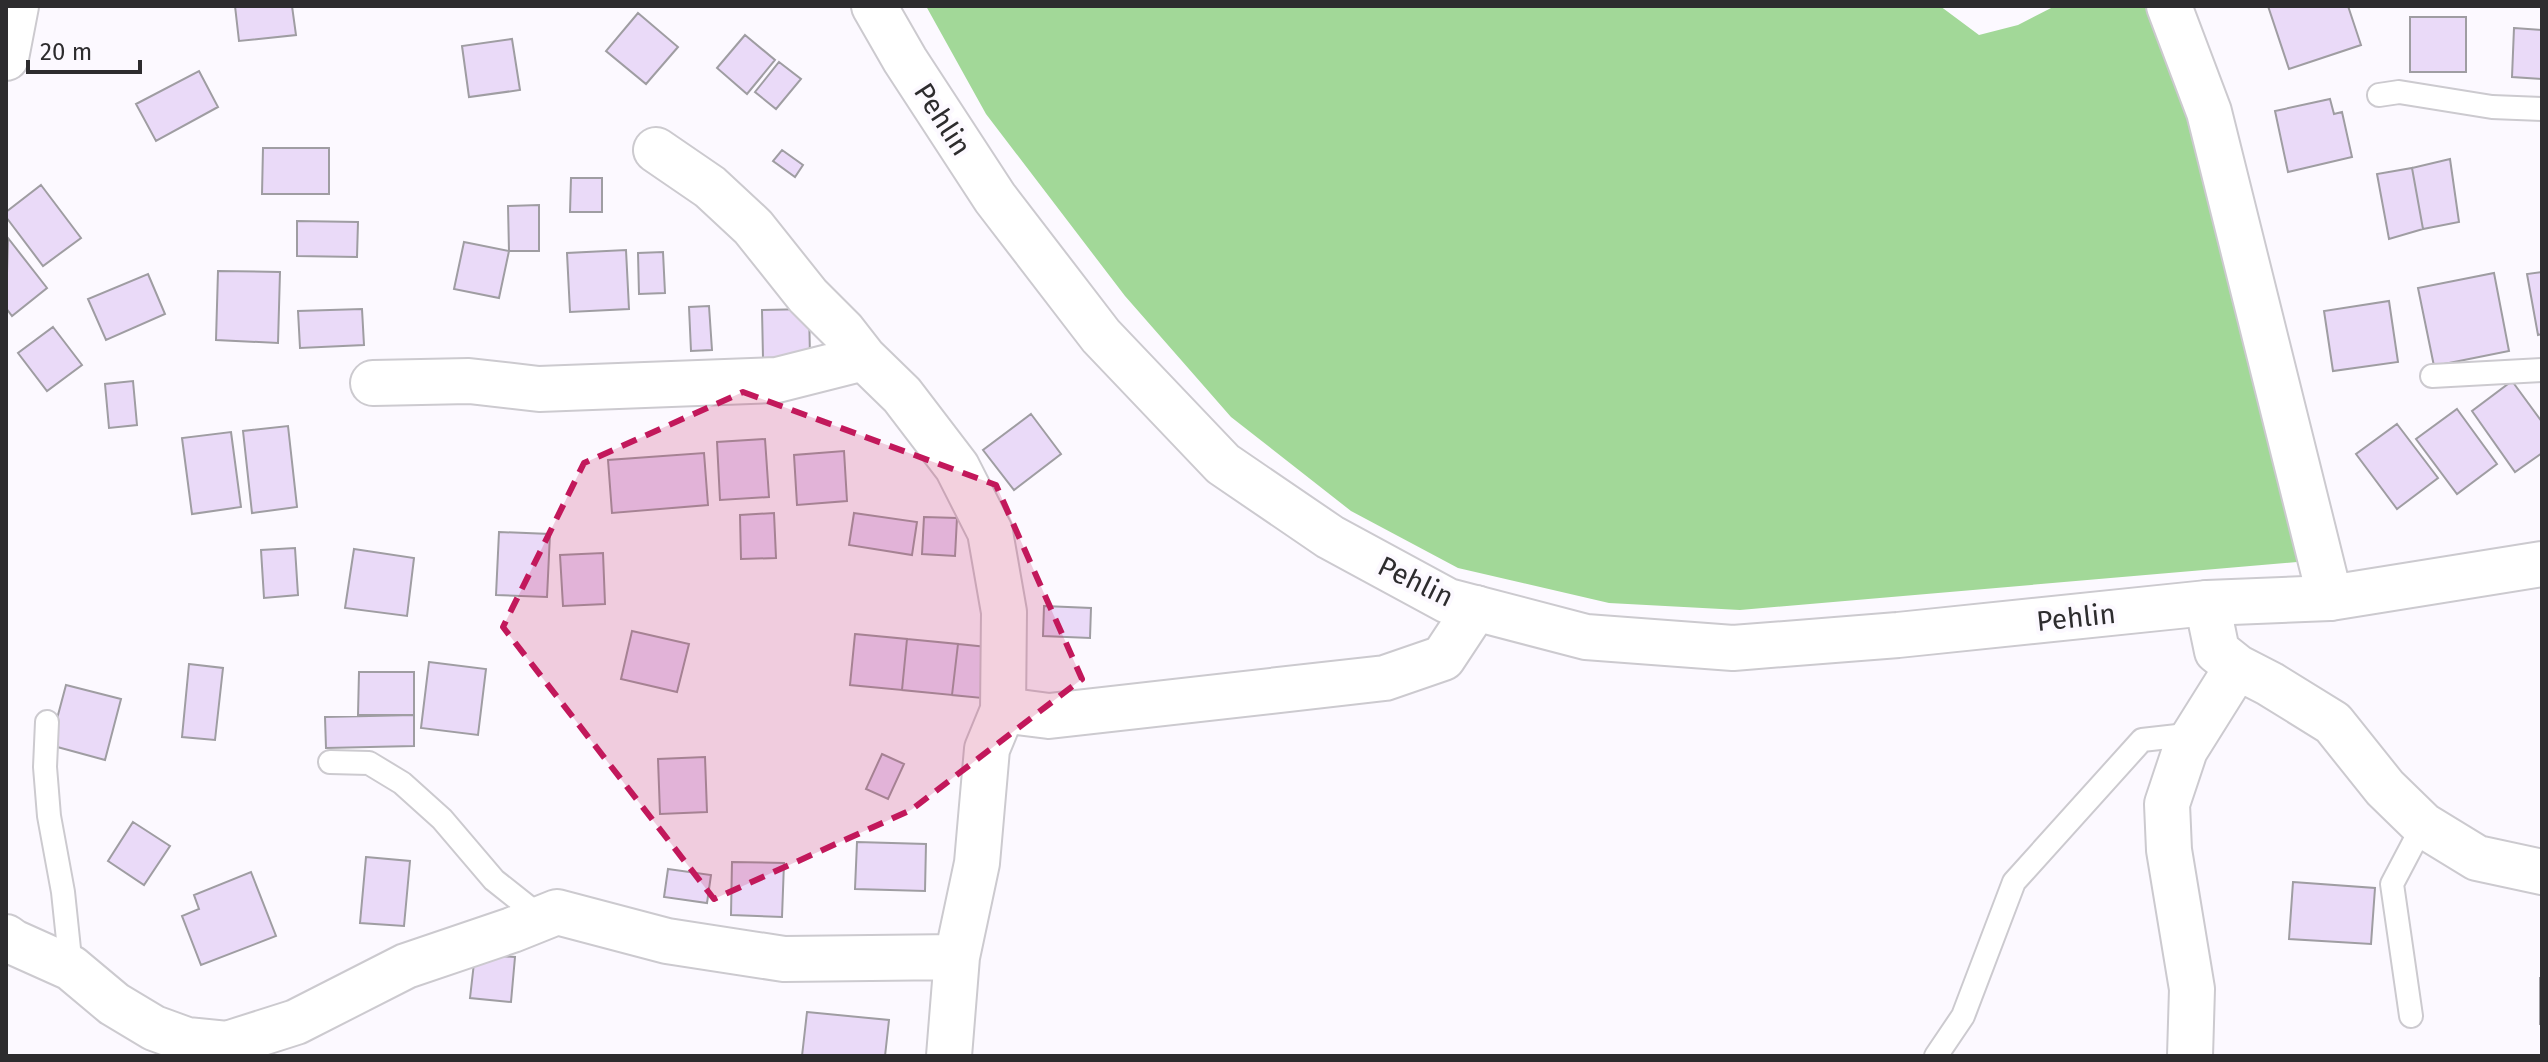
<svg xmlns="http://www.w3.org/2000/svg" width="2548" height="1062" font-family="'Fira Sans',sans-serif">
<rect width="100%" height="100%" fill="#fcf9ff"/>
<!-- green -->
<path fill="#a2d898" d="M926,6H1940L1979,35L2018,25L2055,6H2149L2190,101L2308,561L1740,610L1609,603L1458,568L1351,511L1231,417L1125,296L986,114Z"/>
<!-- building -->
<path fill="#eadaf8" stroke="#9f9da2" stroke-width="2" d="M235,6H292L296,35L239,41Z
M2268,6H2348L2361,45L2289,69Z
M638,13L678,47L646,84L606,51Z
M2410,17H2466V72H2410Z
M2514,28L2542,30V79L2512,77Z
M745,35L775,60L747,94L717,68Z
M512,39L520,90L469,97L462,46Z
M779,62L801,79L776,109L755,92Z
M199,71L218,107L156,141L136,104Z
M2330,99L2334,114L2342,112L2352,157L2288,172L2275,111Z
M263,148H329V194H262Z
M782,150L803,165L795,177L773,161Z
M2450,159L2459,222L2423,229L2412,168Z
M2412,168L2423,229L2389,239L2377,174Z
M571,178H602V212H570Z
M41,185L81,238L43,266L6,217V212Z
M539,205V251H509L508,206Z
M297,221L358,222L357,257L297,256Z
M8,238L47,288L12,316L6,308Z
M464,242L509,251L499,298L454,289Z
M626,250L629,309L570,312L567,253Z
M663,252L665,293L639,294L638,253Z
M218,271L280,272L278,343L216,340Z
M2542,272V334L2538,335L2527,274Z
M2494,273L2509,351L2434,366L2418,288Z
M148,274L165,314L106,340L88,299Z
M2389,301L2398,362L2333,371L2324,311Z
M709,306L712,350L691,351L689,307Z
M362,309L364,345L300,348L298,311Z
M809,309L810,357L763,358L762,310Z
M53,327L82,365L47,391L18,353Z
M133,381L137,425L109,428L105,384Z
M2512,381L2542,422V453L2515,472L2472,411Z
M2457,409L2497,464L2457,494L2416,439Z
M1031,414L1061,454L1014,490L983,450Z
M2397,424L2438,478L2397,509L2356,454Z
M288,426L297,507L252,513L243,431Z
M231,432L241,507L192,514L182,438Z
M765,439L769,497L720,500L717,442Z
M844,451L847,501L797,505L794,455Z
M704,453L708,505L612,513L608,460Z
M774,513L776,558L741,559L740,515Z
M854,513L917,522L912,555L849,545Z
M924,517L957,518L955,556L922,554Z
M499,532L550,534L547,597L496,595Z
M295,548L298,595L264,598L261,550Z
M354,549L414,558L407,616L345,608Z
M603,553L605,604L563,606L560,555Z
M1044,606L1091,608L1090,638L1043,636Z
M632,631L689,644L677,692L621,679Z
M855,634L907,639L902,690L850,685Z
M907,639L958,644L952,695L902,690Z
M958,644L987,647L982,698L952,695Z
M429,662L486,669L478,735L421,728Z
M189,664L223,668L215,740L182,737Z
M359,672H414V715H358Z
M66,685L121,699L105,760L50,745Z
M414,715V746L326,748L325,717Z
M882,754L904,764L888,799L866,789Z
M705,757L707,812L660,814L658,759Z
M133,822L170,846L144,885L108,861Z
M857,842L926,844L925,891L855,889Z
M366,857L410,861L404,926L360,923Z
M732,862L784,863L782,917L731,915Z
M668,869L711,875L707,903L664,897Z
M251,872L276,936L201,965L182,916L199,909L194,895Z
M2293,882L2375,888L2371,944L2289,939Z
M475,954L515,957L511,1002L470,998Z
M2540,978H2542V1024H2540Z
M807,1012L889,1020L885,1056H802Z"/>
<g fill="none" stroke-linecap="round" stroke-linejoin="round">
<!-- service casing -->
<g stroke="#cccacf" stroke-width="26">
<path id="service" d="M2379,95L2399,92L2492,107L2542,109
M2432,376L2542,370
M47,722L45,767L49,816L63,892L71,968
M330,762L369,763L402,783L442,819L494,880L542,918
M2411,1016L2392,884L2423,825
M1936,1056L1963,1016L2014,882L2142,740L2195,734"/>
</g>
<!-- minor casing -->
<g stroke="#cccacf" stroke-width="48">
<path id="minor" d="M2169,6L2209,112L2330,598
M6,58L16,6
M656,150L710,187L753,227L808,296L843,331L864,358
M373,383L469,381L539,389L777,380L864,358L902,395L957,467L990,532L1004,612L1003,710
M2207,603L2217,651L2237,667L2270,684L2333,723L2385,788L2423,825L2477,858L2542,872
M6,937L13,942L71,968L114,1004L154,1028L187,1040L227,1044L296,1022L406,966L512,930L557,912L667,941L784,959L957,957
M949,1056L957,957L977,863L987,749L1003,710L1049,716L1385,678L1443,658L1476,608
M2190,1056L2192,989L2169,850L2167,804L2185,750L2237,667"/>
</g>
<!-- secondary casing -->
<g stroke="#cccacf" stroke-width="48">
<path id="secondary" d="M874,6L905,60L995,198L1101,336L1223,464L1330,537L1448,601L1586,637L1733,648L1898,635L2207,603L2330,598L2542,564"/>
</g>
<!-- service -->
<use href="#service" stroke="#fff" stroke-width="22"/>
<!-- minor -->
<use href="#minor" stroke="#fff" stroke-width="44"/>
<!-- secondary -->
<use href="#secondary" stroke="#fff" stroke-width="44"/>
</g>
<!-- marked area -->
<path fill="#c2185b" fill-opacity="0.2" stroke="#c2185b" stroke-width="6" stroke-dasharray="16 10" stroke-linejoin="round" d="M743,392L996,485L1082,679L911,810L714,899L503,627L584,463Z"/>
<g text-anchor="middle" stroke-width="8" stroke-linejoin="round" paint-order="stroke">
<!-- street labels -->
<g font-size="28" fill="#2d2c2e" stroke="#fcf9ff">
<text transform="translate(943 119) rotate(57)" y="10">Pehlin</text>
<text transform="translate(1416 581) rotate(26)" y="10">Pehlin</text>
<text transform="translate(2076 617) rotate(-6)" y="10">Pehlin</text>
</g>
</g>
<!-- border -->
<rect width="2548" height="1062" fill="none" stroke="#2d2c2e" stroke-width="16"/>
<!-- scale -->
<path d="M28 60v12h112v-12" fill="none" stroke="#2d2c2e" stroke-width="4"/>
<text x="40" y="60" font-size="24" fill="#2d2c2e" stroke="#fcf9ff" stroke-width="6" paint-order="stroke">20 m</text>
</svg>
